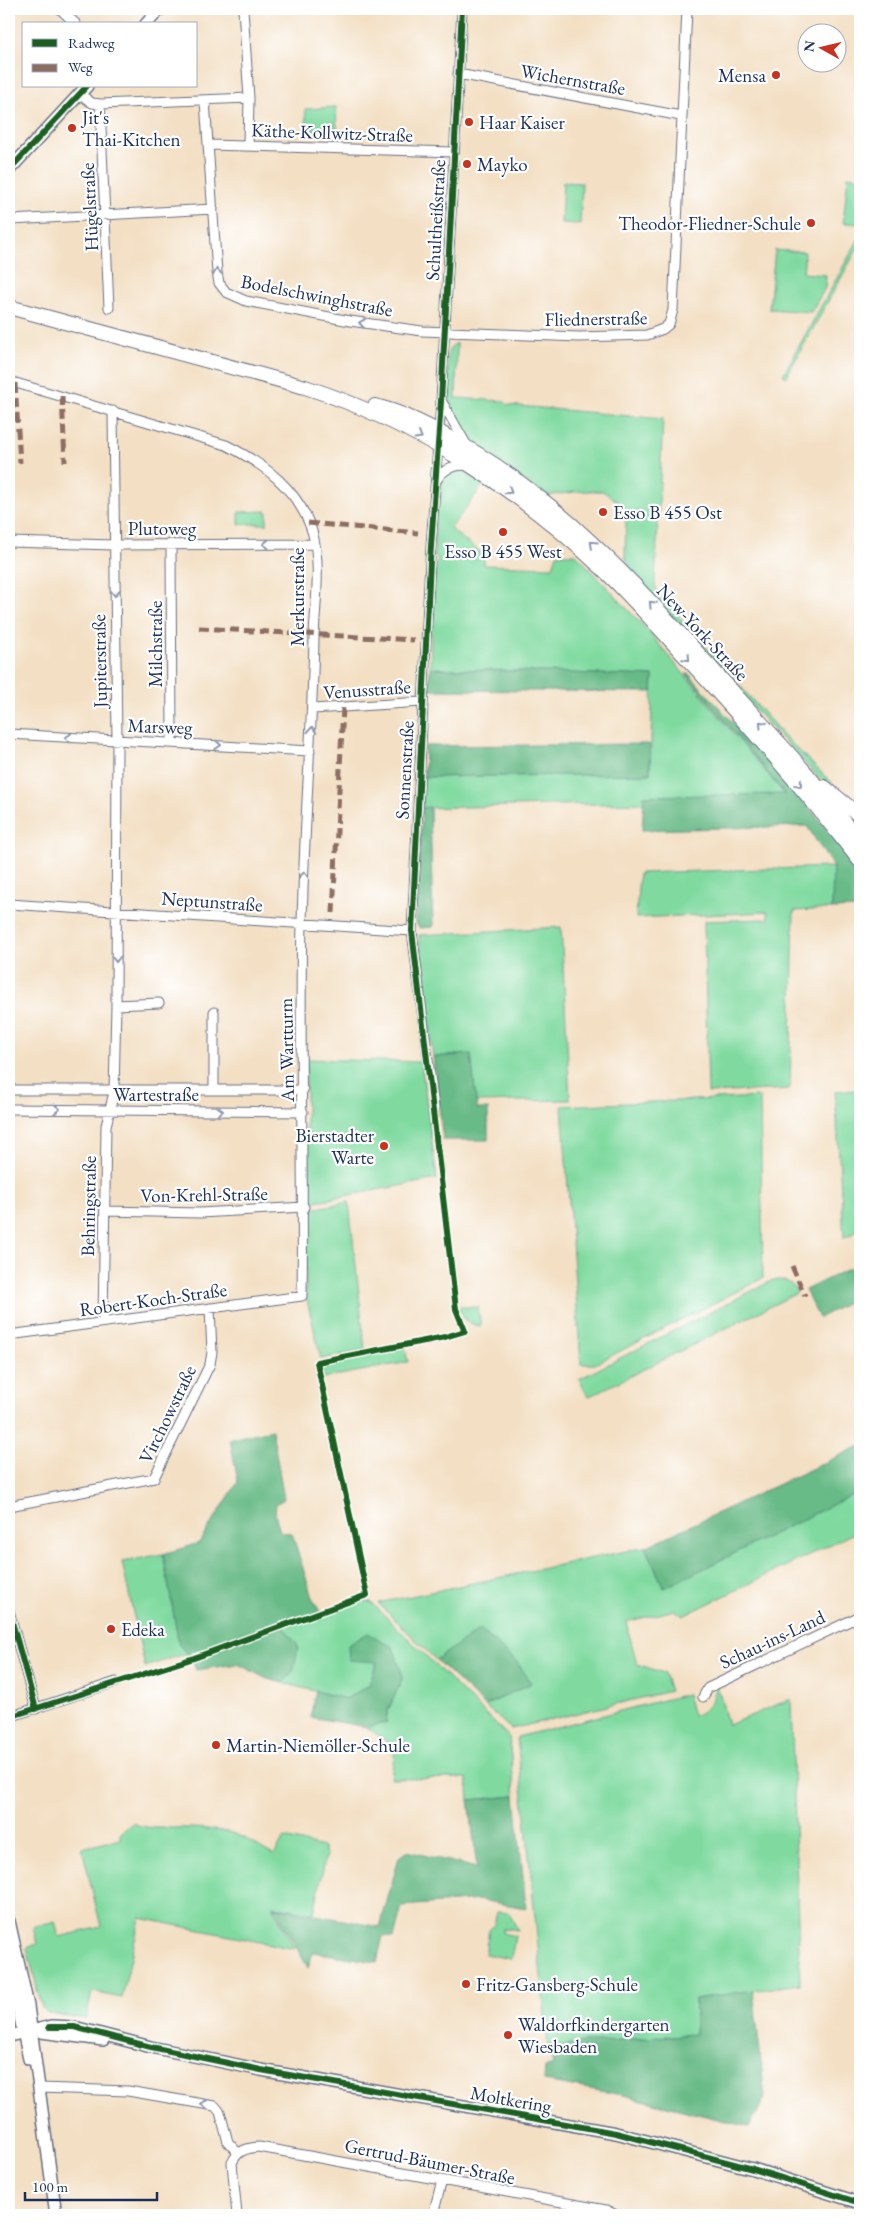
<svg xmlns="http://www.w3.org/2000/svg" width="869" height="2224" font-family="'EB Garamond',serif">
<rect width="100%" height="100%" fill="#fff"/>
<filter id="ink" filterUnits="userSpaceOnUse"><feTurbulence type="fractalNoise" baseFrequency=".02" numOctaves="2"/><feDisplacementMap in="SourceGraphic" scale="10" xChannelSelector="R" yChannelSelector="G"/><feConvolveMatrix kernelMatrix="1 2 1 2 8 2 1 2 1" color-interpolation-filters="sRGB"/></filter>
<filter id="wash" filterUnits="userSpaceOnUse"><feTurbulence type="fractalNoise" baseFrequency=".0096" numOctaves="4" result="noise"/><feDisplacementMap in="SourceGraphic" scale="20" xChannelSelector="R" yChannelSelector="G"/><feGaussianBlur stdDeviation="1.12" result="paint"/><feColorMatrix in="noise" values="0 0 0 0 0 0 0 0 0 0 0 0 0 0 0 0 0 1.4 0 .05"/><feComposite in="paint" operator="in"/></filter>
<g filter="url(#wash)">
<rect width="100%" height="100%" fill="#f3dfc3"/>
<!-- green -->
<path fill="#80daa0" stroke="#4e847f" d="M336,107L337,129L307,131L305,109Z
M848,176L860,178V224L843,223Z
M563,182L582,183L580,224L561,223Z
M858,240L860,244L786,377L783,375Z
M775,250L805,252L803,273L826,275L825,288L811,312L769,309Z
M457,343L456,398L504,401L508,405L663,419L655,583L657,592L784,736L838,789L839,795L811,770L638,583L625,557L626,513L621,504L603,491H582L545,496C521,478 468,444 456,419C448,404 449,386 448,370C447,360 446,348 457,343Z
M455,471H462L483,485L450,529L484,555V565L553,567L557,554H576L648,631L785,795L644,796L643,803L422,808L423,777L650,774L653,676L430,668L434,566L437,563L438,558L434,555C435,537 434,492 445,477C448,475 452,473 455,471Z
M267,511V524H239V512Z
M833,867L832,909L794,911L790,1089L708,1093L704,921L768,919V912L636,918L639,873Z
M561,927L570,1100L476,1102L471,1054L433,1057L419,935Z
M306,1059L421,1062L437,1179L306,1203Z
M860,1090V1230L844,1238L835,1091Z
M760,1097L763,1278L595,1364H581L562,1106Z
M349,1202L365,1350L321,1359L306,1296V1210Z
M773,1280C786,1280 791,1281 797,1293L588,1397L579,1379Z
M459,1307H478L481,1326C468,1324 463,1320 459,1307Z
M405,1348L408,1362L324,1378L321,1364Z
M860,1491V1530L683,1616L675,1610L626,1622L637,1664L664,1673L670,1691L511,1729L485,1706L531,1683L480,1629L436,1660L378,1603L645,1547L664,1588Z
M163,1554L179,1645L188,1653L145,1667L122,1562Z
M364,1601L371,1602L509,1737L515,1796L469,1800L467,1778L391,1779L395,1748L367,1727L386,1722L387,1714L402,1677L377,1662L369,1685L346,1699L283,1683L294,1669L282,1626L320,1612Z
M717,1684L728,1725L791,1699L800,1984L695,1999V2034L548,2046L517,1737L687,1694L693,1716C710,1709 713,1701 717,1684Z
M132,1823C151,1831 169,1827 189,1828C202,1828 216,1830 228,1832C244,1835 259,1848 274,1855L284,1838L323,1847L326,1854L314,1913L272,1906L295,1949L140,1918L122,1998L92,1992L86,2019L48,2013L42,2008L27,1948L37,1944L33,1927L55,1921L59,1937L101,1927L82,1848L120,1839V1834Z
M497,1912L509,1913L518,1930L503,1928L502,1933L515,1936L511,1959L485,1954L489,1930L494,1925Z"/>
<!-- forest -->
<path fill="#68ba86" stroke="#427472" d="M430,668L653,676L652,692L429,690Z
M686,674H689L808,806L860,871V908L832,909L833,867L807,826L642,830L644,796L785,794Z
M649,744L650,774L424,777L425,746Z
M430,807L433,927L419,928L416,923L422,808Z
M471,1054L477,1109H488V1140H443L433,1057Z
M860,1263V1296L819,1318L805,1290Z
M272,1430L284,1499L276,1504L275,1513L280,1532L292,1533L312,1597L320,1612L283,1626L298,1646L294,1669L283,1683L267,1679L238,1664L196,1670L191,1658L179,1645L163,1554L199,1543L238,1482L230,1439Z
M860,1446V1491L664,1588L645,1547Z
M480,1629L517,1662L531,1683L485,1706L436,1660Z
M368,1633L393,1647L403,1677L387,1713L386,1723L367,1727L310,1717L316,1691L346,1699L369,1685L377,1662L349,1660L348,1645Z
M515,1796L526,1908L480,1900L402,1906L394,1938L383,1936L377,1962L313,1952L308,1968L274,1907L380,1927L399,1857L407,1851L477,1868L469,1800Z
M753,1990L765,2098L749,2127L623,2095L544,2081L545,2068L553,2065L548,2046L695,2034V1999Z"/>
</g>
<g filter="url(#ink)">
<g fill="none" stroke-linecap="round" stroke-linejoin="round">
<!-- street casing -->
<g stroke="#676d81" stroke-width="11">
<path id="street" d="M60,9L76,24
M243,9L249,98L248,145
M458,74L681,116
M80,94L92,103L100,104L249,98
M205,101L217,272L219,283L226,292L246,301L350,321L422,331L579,337L647,335L663,329L669,324L673,310L687,9
M100,104L109,308
M209,145L454,152
M11,220L213,209
M9,381L226,445C264,464 298,489 312,531C322,564 315,604 314,638C312,734 304,829 302,924C299,1048 304,1172 302,1296L9,1335
M442,402L466,444
M436,481C444,468 453,465 468,465
M9,542L114,545L315,544
M171,544L172,742
M313,709L422,702
M9,734L310,751
M9,904L412,931
M116,1005L159,1003
M214,1012V1090
M9,1090H303
M434,1108L412,931L430,561L441,401L462,9
M9,1109L303,1112
M106,1211L200,1213L304,1207
M103,1322L106,1126L114,1092L116,1005L117,741L113,411
M9,1506L154,1478L210,1364L212,1352L210,1308
M9,1611L36,1709
M703,1697L708,1688L860,1616
M9,1717L116,1682
M40,2088L128,2091L215,2106L220,2112L228,2142L238,2153
M237,2215L232,2163C237,2151 246,2148 259,2147L606,2210L616,2215
M433,2215L442,2180"/>
</g>
<!-- secondary casing -->
<g stroke="#676d81" stroke-width="14">
<path id="secondary" d="M146,24L160,9
M9,170L87,86
M9,1921L28,2006L56,2215
M9,1966L29,2059
M41,2032L103,2040
M9,2036L52,2026L74,2027L151,2047L261,2070L616,2133L753,2169L860,2203"/>
</g>
<!-- primary casing -->
<g stroke="#676d81" stroke-width="16">
<path id="primary" d="M9,307L305,387C418,423 520,490 605,571C637,602 666,636 696,668C753,730 808,794 860,861
M375,406C401,412 425,424 448,437C561,497 646,596 731,690C776,740 825,789 860,846
M824,787L860,816"/>
</g>
<!-- street -->
<use href="#street" stroke="#fff" stroke-width="9"/>
<!-- secondary -->
<use href="#secondary" stroke="#fff" stroke-width="11"/>
<!-- primary -->
<use href="#primary" stroke="#fff" stroke-width="14"/>
<!-- quiet -->
<path stroke="#8d6e63" stroke-width="5" stroke-dasharray="10 5" stroke-linecap="butt" d="M15,383L20,463
M62,396L65,462
M308,523L418,533
M199,628L414,640
M333,913L343,707
M792,1266L805,1296"/>
<!-- cycleway casing -->
<g stroke="#fff" stroke-width="9">
<path id="cycleway" d="M9,170L87,86
M9,1611L36,1709
M9,1717L194,1658L367,1595L317,1362L445,1337L465,1331L456,1309L412,931L430,561L441,401L462,9
M49,2027H74L151,2047L261,2070L616,2133L753,2169L860,2203"/>
</g>
<!-- cycleway -->
<use href="#cycleway" stroke="#1b5e20" stroke-width="6"/>
</g>
<!-- one-way arrows -->
<defs><path id="oneway-chevron" d="M-2-3.5L2.5 0L-2 3.5" fill="none" stroke-width="1.6" stroke-linecap="round" stroke-linejoin="round" transform="scale(1.25)"/></defs>
<g stroke="#8d97ae">
<use href="#oneway-chevron" transform="translate(217 272) rotate(-99)"/>
<use href="#oneway-chevron" transform="translate(362 323) rotate(-171)"/>
<use href="#oneway-chevron" transform="translate(419 436) rotate(30)"/>
<use href="#oneway-chevron" transform="translate(509 491) rotate(35)"/>
<use href="#oneway-chevron" transform="translate(266 544) rotate(180)"/>
<use href="#oneway-chevron" transform="translate(593 544) rotate(-137)"/>
<use href="#oneway-chevron" transform="translate(115 593) rotate(89)"/>
<use href="#oneway-chevron" transform="translate(652 604) rotate(-134)"/>
<use href="#oneway-chevron" transform="translate(687 658) rotate(47)"/>
<use href="#oneway-chevron" transform="translate(762 724) rotate(-132)"/>
<use href="#oneway-chevron" transform="translate(312 730) rotate(-87)"/>
<use href="#oneway-chevron" transform="translate(68 738) rotate(-176)"/>
<use href="#oneway-chevron" transform="translate(218 745) rotate(4)"/>
<use href="#oneway-chevron" transform="translate(799 784) rotate(50)"/>
<use href="#oneway-chevron" transform="translate(304 875) rotate(-87)"/>
<use href="#oneway-chevron" transform="translate(116 959) rotate(90)"/>
<use href="#oneway-chevron" transform="translate(57 1109) rotate(1)"/>
<use href="#oneway-chevron" transform="translate(220 1111)"/>
<use href="#oneway-chevron" transform="translate(204 2104) rotate(-170)"/>
</g>
</g>
<!-- markers -->
<g fill="#c8321e" stroke="#fff" stroke-width="2">
<circle cx="776" cy="75" r="5"/>
<circle cx="469" cy="122" r="5"/>
<circle cx="72" cy="128" r="5"/>
<circle cx="467" cy="164" r="5"/>
<circle cx="811" cy="223" r="5"/>
<circle cx="603" cy="512" r="5"/>
<circle cx="503" cy="532" r="5"/>
<circle cx="384" cy="1146" r="5"/>
<circle cx="111" cy="1629" r="5"/>
<circle cx="216" cy="1745" r="5"/>
<circle cx="466" cy="1984" r="5"/>
<circle cx="508" cy="2035" r="5"/>
</g>
<g text-anchor="middle" stroke-width="4.5" stroke-linejoin="round" paint-order="stroke">
<!-- poi labels -->
<g font-size="19" fill="#1b2f5e" stroke="#fff" text-anchor="start">
<text x="766" y="82" text-anchor="end">Mensa</text>
<text x="82" y="124">Jit's<tspan x="82" dy="22">Thai-Kitchen</tspan></text>
<text x="479" y="129">Haar Kaiser</text>
<text x="477" y="171">Mayko</text>
<text x="801" y="230" text-anchor="end">Theodor-Fliedner-Schule</text>
<text x="613" y="519">Esso B 455 Ost</text>
<text x="503" y="558" text-anchor="middle">Esso B 455 West</text>
<text x="374" y="1142" text-anchor="end">Bierstadter<tspan x="374" dy="22">Warte</tspan></text>
<text x="121" y="1636">Edeka</text>
<text x="226" y="1752">Martin-Niemöller-Schule</text>
<text x="476" y="1991">Fritz-Gansberg-Schule</text>
<text x="518" y="2031">Waldorfkindergarten<tspan x="518" dy="22">Wiesbaden</tspan></text>
</g>
<!-- street labels -->
<g font-size="19" fill="#1b2f5e" stroke="#fff">
<text transform="translate(573 79) rotate(10)" y="7">Wichernstraße</text>
<text transform="translate(332 132) rotate(2)" y="7">Käthe-Kollwitz-Straße</text>
<text transform="translate(89 207) rotate(-93)" y="7">Hügelstraße</text>
<text transform="translate(435 220) rotate(-87)" y="7">Schultheißstraße</text>
<text transform="translate(317 295) rotate(11)" y="7">Bodelschwinghstraße</text>
<text transform="translate(596 318) rotate(-1)" y="7">Fliednerstraße</text>
<text x="162" y="535">Plutoweg</text>
<text transform="translate(297 597) rotate(-90)" y="7">Merkurstraße</text>
<text transform="translate(703 632) rotate(47)" y="7">New-York-Straße</text>
<text transform="translate(155 644) rotate(-90)" y="7">Milchstraße</text>
<text transform="translate(99 661) rotate(-91)" y="7">Jupiterstraße</text>
<text transform="translate(367 689) rotate(-4)" y="7">Venusstraße</text>
<text transform="translate(160 726) rotate(2)" y="7">Marsweg</text>
<text transform="translate(404 770) rotate(-87)" y="7">Sonnenstraße</text>
<text transform="translate(212 901) rotate(4)" y="7">Neptunstraße</text>
<text transform="translate(286 1050) rotate(-91)" y="7">Am Wartturm</text>
<text x="156" y="1101">Wartestraße</text>
<text transform="translate(204 1194) rotate(-1)" y="7">Von-Krehl-Straße</text>
<text transform="translate(88 1206) rotate(-89)" y="7">Behringstraße</text>
<text transform="translate(153 1299) rotate(-8)" y="7">Robert-Koch-Straße</text>
<text transform="translate(167 1414) rotate(-64)" y="7">Virchowstraße</text>
<text transform="translate(772 1639) rotate(-25)" y="7">Schau-ins-Land</text>
<text transform="translate(511 2099) rotate(10)" y="7">Moltkering</text>
<text transform="translate(430 2161) rotate(11)" y="7">Gertrud-Bäumer-Straße</text>
</g>
</g>
<!-- margin -->
<rect width="869" height="2224" fill="none" stroke="#fff" stroke-width="30"/>
<!-- legend -->
<rect x="22" y="22" width="175" height="65" fill="#ffffff" stroke="#a4acbf"/>
<rect x="32" y="39" width="25" height="8" fill="#1b5e20" stroke="#a4acbf"/>
<text x="68" y="48" font-size="15" fill="#1b2f5e">Radweg</text>
<rect x="32" y="64" width="25" height="8" fill="#8d6e63" stroke="#a4acbf"/>
<text x="68" y="72" font-size="15" fill="#1b2f5e">Weg</text>
<!-- north arrow -->
<g transform="translate(822 48) rotate(278)"><circle r="24" fill="#ffffff" stroke="#a4acbf"/>
<path d="M0-4L9 19L0 12L-9 19Z" fill="#c8321e"/>
<text y="-8" font-size="14" font-weight="bold" text-anchor="middle" fill="#1b2f5e">N</text>
</g>
<!-- scale -->
<path d="M25 2192v8h132v-8" fill="none" stroke="#1b2f5e" stroke-width="2.5"/>
<text x="32" y="2192" font-size="15" fill="#1b2f5e" stroke="#ffffff" stroke-width="4" paint-order="stroke">100 m</text>
</svg>
